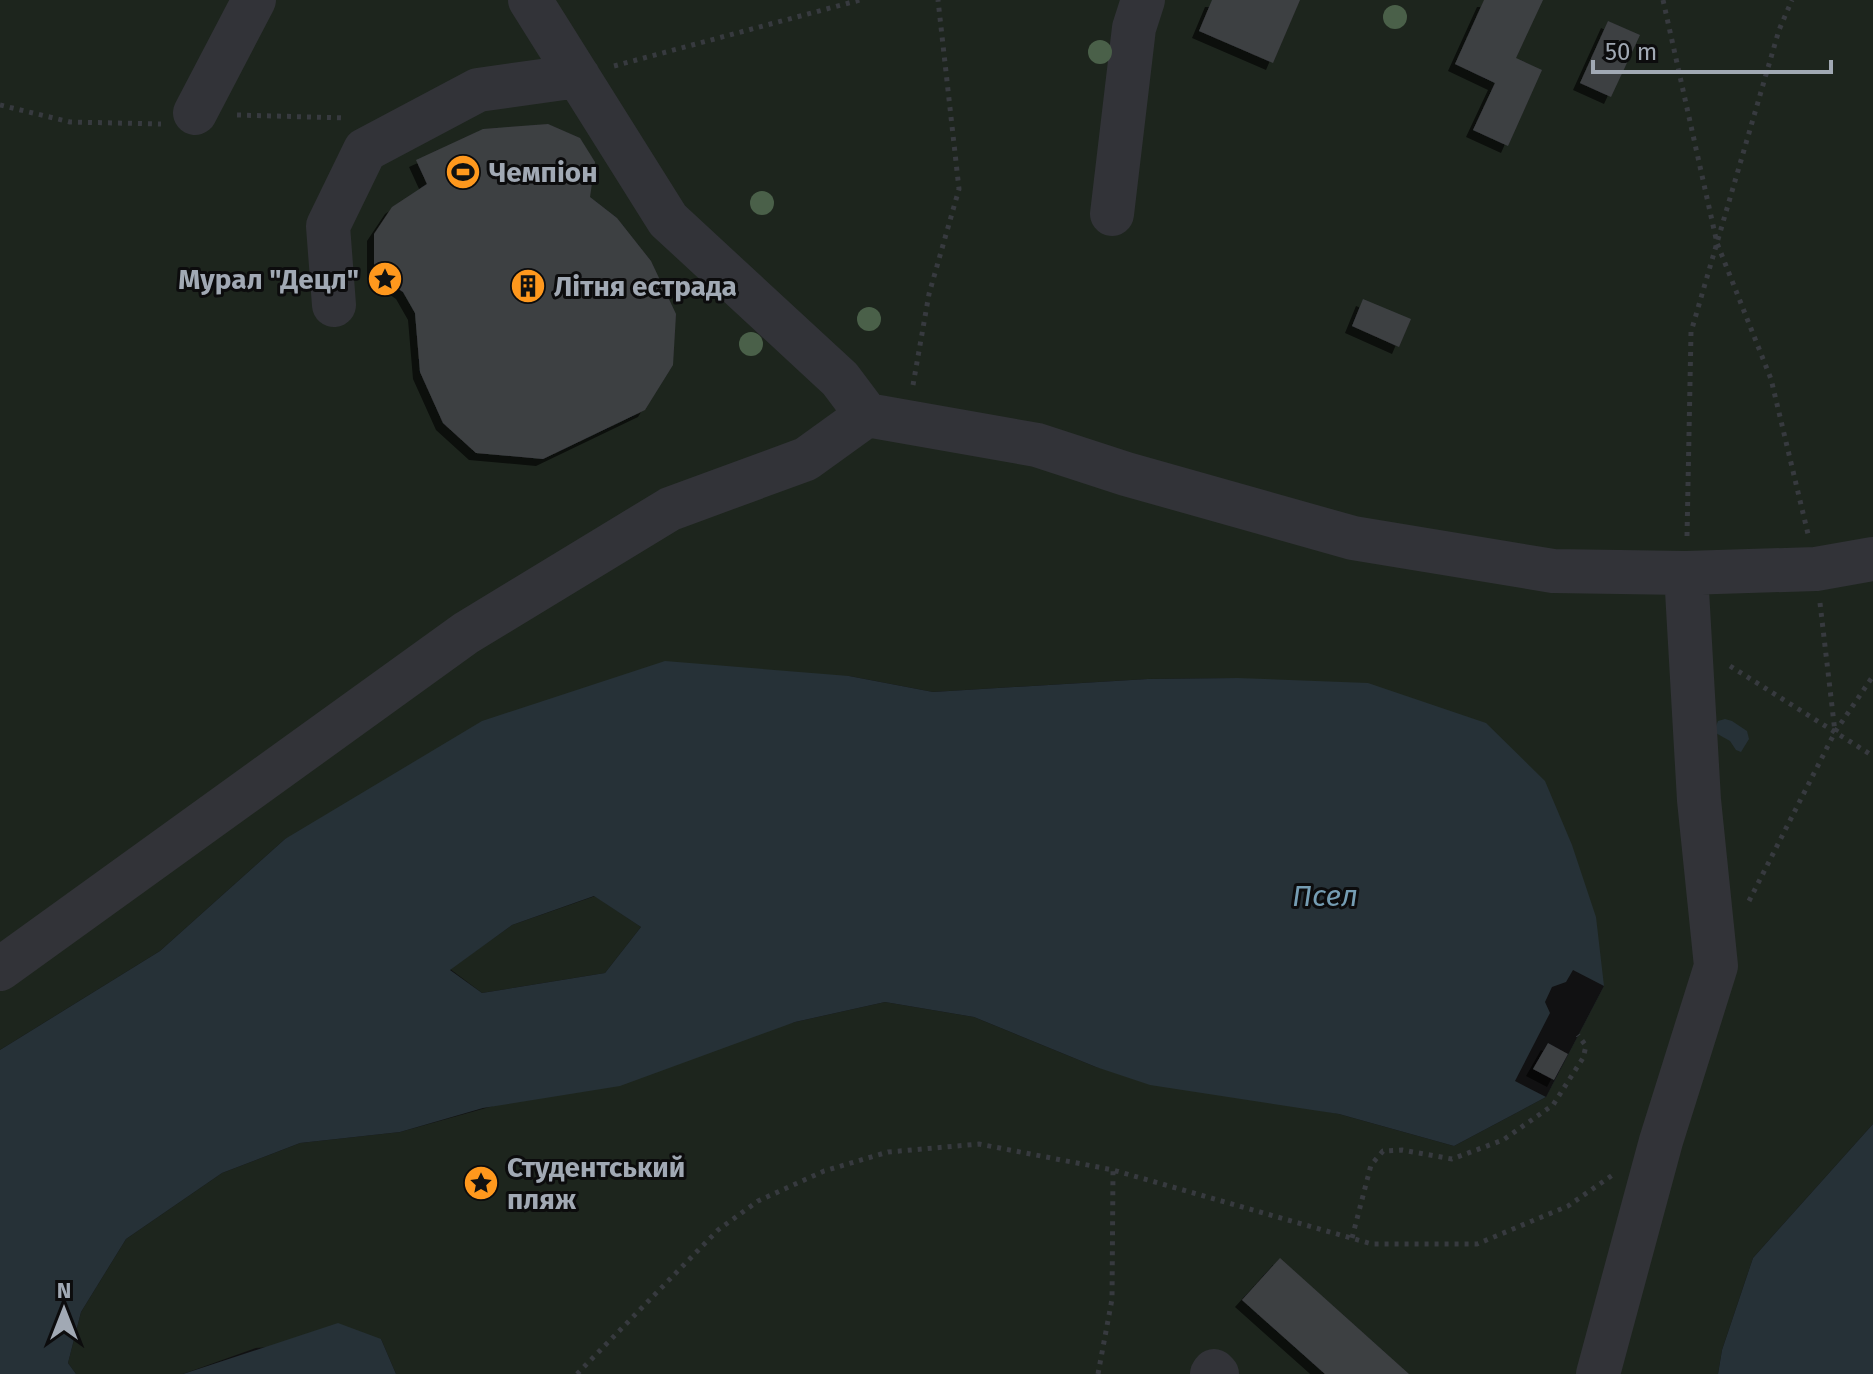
<svg xmlns="http://www.w3.org/2000/svg" width="1873" height="1374" font-family="'Fira Sans',sans-serif">
<defs>
<filter id="shadow"><feDropShadow dx="-7" dy="7" stdDeviation="0" flood-color="#0009"/></filter>
</defs>
<rect width="100%" height="100%" fill="#111112"/>
<!-- green -->
<path fill="#1d251d" d="M0,0H1873V1124L1753,1258L1722,1350L1718,1374H396L381,1339L256,1348L183,1374H76L68,1363L81,1312L126,1239L222,1173L300,1143L400,1132L795,1022L885,1002L974,1017L1096,1067L1339,1114L1454,1146L1546,1097L1554,1080L1237,678L1148,679L933,692L849,676L285,839L160,951L0,1050Z
M595,896L641,927L605,973L482,993L450,969L512,925Z"/>
<!-- water -->
<path fill="#263137" fill-rule="evenodd" d="M665,661L849,676L933,692L1148,679L1237,678L1368,683L1486,723L1545,781L1572,845L1596,917L1604,986L1546,1097L1454,1146L1339,1114L1150,1085L1096,1067L974,1017L885,1002L795,1022L620,1086L483,1108L400,1132L300,1143L222,1173L126,1239L81,1312L68,1363L76,1374H0V1050L160,951L285,839L482,721ZM594,896L641,927L605,973L482,993L450,970L512,925Z
M1725,719L1732,721L1747,731L1749,739L1741,752L1736,750L1730,741L1714,732L1718,721Z
M1873,1124V1374H1718L1722,1350L1753,1258Z
M338,1323L381,1339L396,1374H183Z"/>
<!-- pier -->
<path fill="#111112" d="M1573,970L1604,986L1546,1097L1515,1081L1550,1013L1545,1002L1552,987L1566,982Z"/>
<!-- building -->
<path fill="#3d3f43" filter="url(#shadow)" d="M1212,0H1300L1273,63L1199,31Z
M1484,0H1543L1516,58L1542,70L1508,146L1473,130L1495,83L1455,64Z
M1608,21L1640,35L1611,97L1580,83Z
M548,124L580,138L595,162L590,197L617,218L651,261L676,314L673,365L645,410L543,459L476,453L443,423L420,372L415,313L403,292L374,272V234L392,207L427,184L416,160L483,129Z
M1363,299L1411,319L1399,347L1352,326Z
M1548,1043L1568,1054L1554,1080L1533,1069Z
M1280,1258L1340,1312L1409,1374H1325L1242,1300Z"/>
<g fill="none" stroke-linecap="round" stroke-linejoin="round">
<!-- path -->
<path stroke="#373a3f" stroke-width="5" stroke-dasharray="4 6" stroke-linecap="butt" d="M1663,0L1717,243L1771,379L1808,534
M614,66L860,0
M0,105L70,122L161,124
M237,115L347,118
M913,385L929,294L959,189L938,0
M1687,536L1691,332L1779,30L1792,0
M1820,603L1835,732
M1730,666L1873,756
M1749,901L1835,732L1873,676
M1352,1238L1371,1165L1383,1151L1402,1150L1452,1159L1503,1140L1553,1105L1583,1058L1586,1046L1578,1035
M577,1374L718,1230L758,1201L824,1171L888,1152L979,1144L1113,1170L1372,1244H1477L1568,1206L1614,1174
M1098,1374L1112,1299L1113,1170"/>
<!-- minor -->
<path stroke="#323338" stroke-width="44" d="M530,0L668,220L840,379L867,415L1037,445L1126,474L1353,538L1553,571L1686,573L1816,569L1873,559
M195,113L254,0
M1112,214L1134,28L1143,0
M334,305L328,226L365,150L478,90L578,76
M0,969L466,633L670,509L806,459L867,415
M1212,1374L1214,1371L1217,1374
M1598,1374L1661,1141L1716,966L1699,800L1686,573"/>
</g>
<!-- trees -->
<g fill="#4a6049">
<circle cx="1395" cy="17" r="12"/>
<circle cx="1100" cy="52" r="12"/>
<circle cx="762" cy="203" r="12"/>
<circle cx="869" cy="319" r="12"/>
<circle cx="751" cy="344" r="12"/>
</g>
<!-- icons -->
<defs>
<g id="stadium-disc" transform="scale(1.8)"><circle r="9.5" fill="#ff981d" stroke="#0c0c0d"/><path d="M0-5a6.5 5 0 1 0 0 10a6.5 5 0 1 0 0-10ZM-3.5-1.8h7v3.6h-7Z" fill="#111"/></g>
<g id="sight-disc" transform="scale(1.8)"><circle r="9.5" fill="#ff981d" stroke="#0c0c0d"/><path d="M0-6L1.8-2.2L6-1.7L2.9 1.2L3.7 5.4L0 3.3L-3.7 5.4L-2.9 1.2L-6-1.7L-1.8-2.2Z" fill="#111"/></g>
<g id="building-disc" transform="scale(1.8)"><circle r="9.5" fill="#ff981d" stroke="#0c0c0d"/><path d="M-4-6H4V6H1V3H-1V6H-4ZM-2.5-4.3h1.7v1.8h-1.7ZM.8-4.3h1.7v1.8H.8ZM-2.5-1h1.7V.8h-1.7ZM.8-1h1.7V.8H.8Z" fill="#111"/></g>
</defs>
<g fill-rule="evenodd">
<use href="#stadium-disc" x="463" y="172"/>
<use href="#sight-disc" x="385" y="279"/>
<use href="#building-disc" x="528" y="286"/>
<use href="#sight-disc" x="481" y="1183"/>
</g>
<g text-anchor="middle" stroke-width="6" stroke-linejoin="round" paint-order="stroke">
<!-- poi labels -->
<g font-size="28" font-weight="bold" fill="#a1a9b4" stroke="#0c0c0d" text-anchor="start">
<text x="489" y="182">Чемпіон</text>
<text x="359" y="289" text-anchor="end">Мурал "Децл"</text>
<text x="554" y="296">Літня естрада</text>
<text x="507" y="1177">Студентський<tspan x="507" dy="32">пляж</tspan></text>
</g>
<!-- water labels -->
<g font-size="30" font-style="italic" fill="#759db3" stroke="#0c0c0d">
<text x="1325" y="906">Псел</text>
</g>
</g>
<!-- north arrow -->
<g transform="translate(64 1310)" stroke="#0c0c0d" stroke-width="6" paint-order="stroke">
<path d="M0-6L14 30L0 20L-14 30Z" fill="#a1a9b4"/>
<text y="-12" font-size="22" font-weight="bold" text-anchor="middle" fill="#a1a9b4">N</text>
</g>
<!-- scale -->
<path d="M1593 60v12h238v-12" fill="none" stroke="#a1a9b4" stroke-width="4"/>
<text x="1605" y="60" font-size="24" fill="#a1a9b4" stroke="#0c0c0d" stroke-width="6" paint-order="stroke">50 m</text>
</svg>
